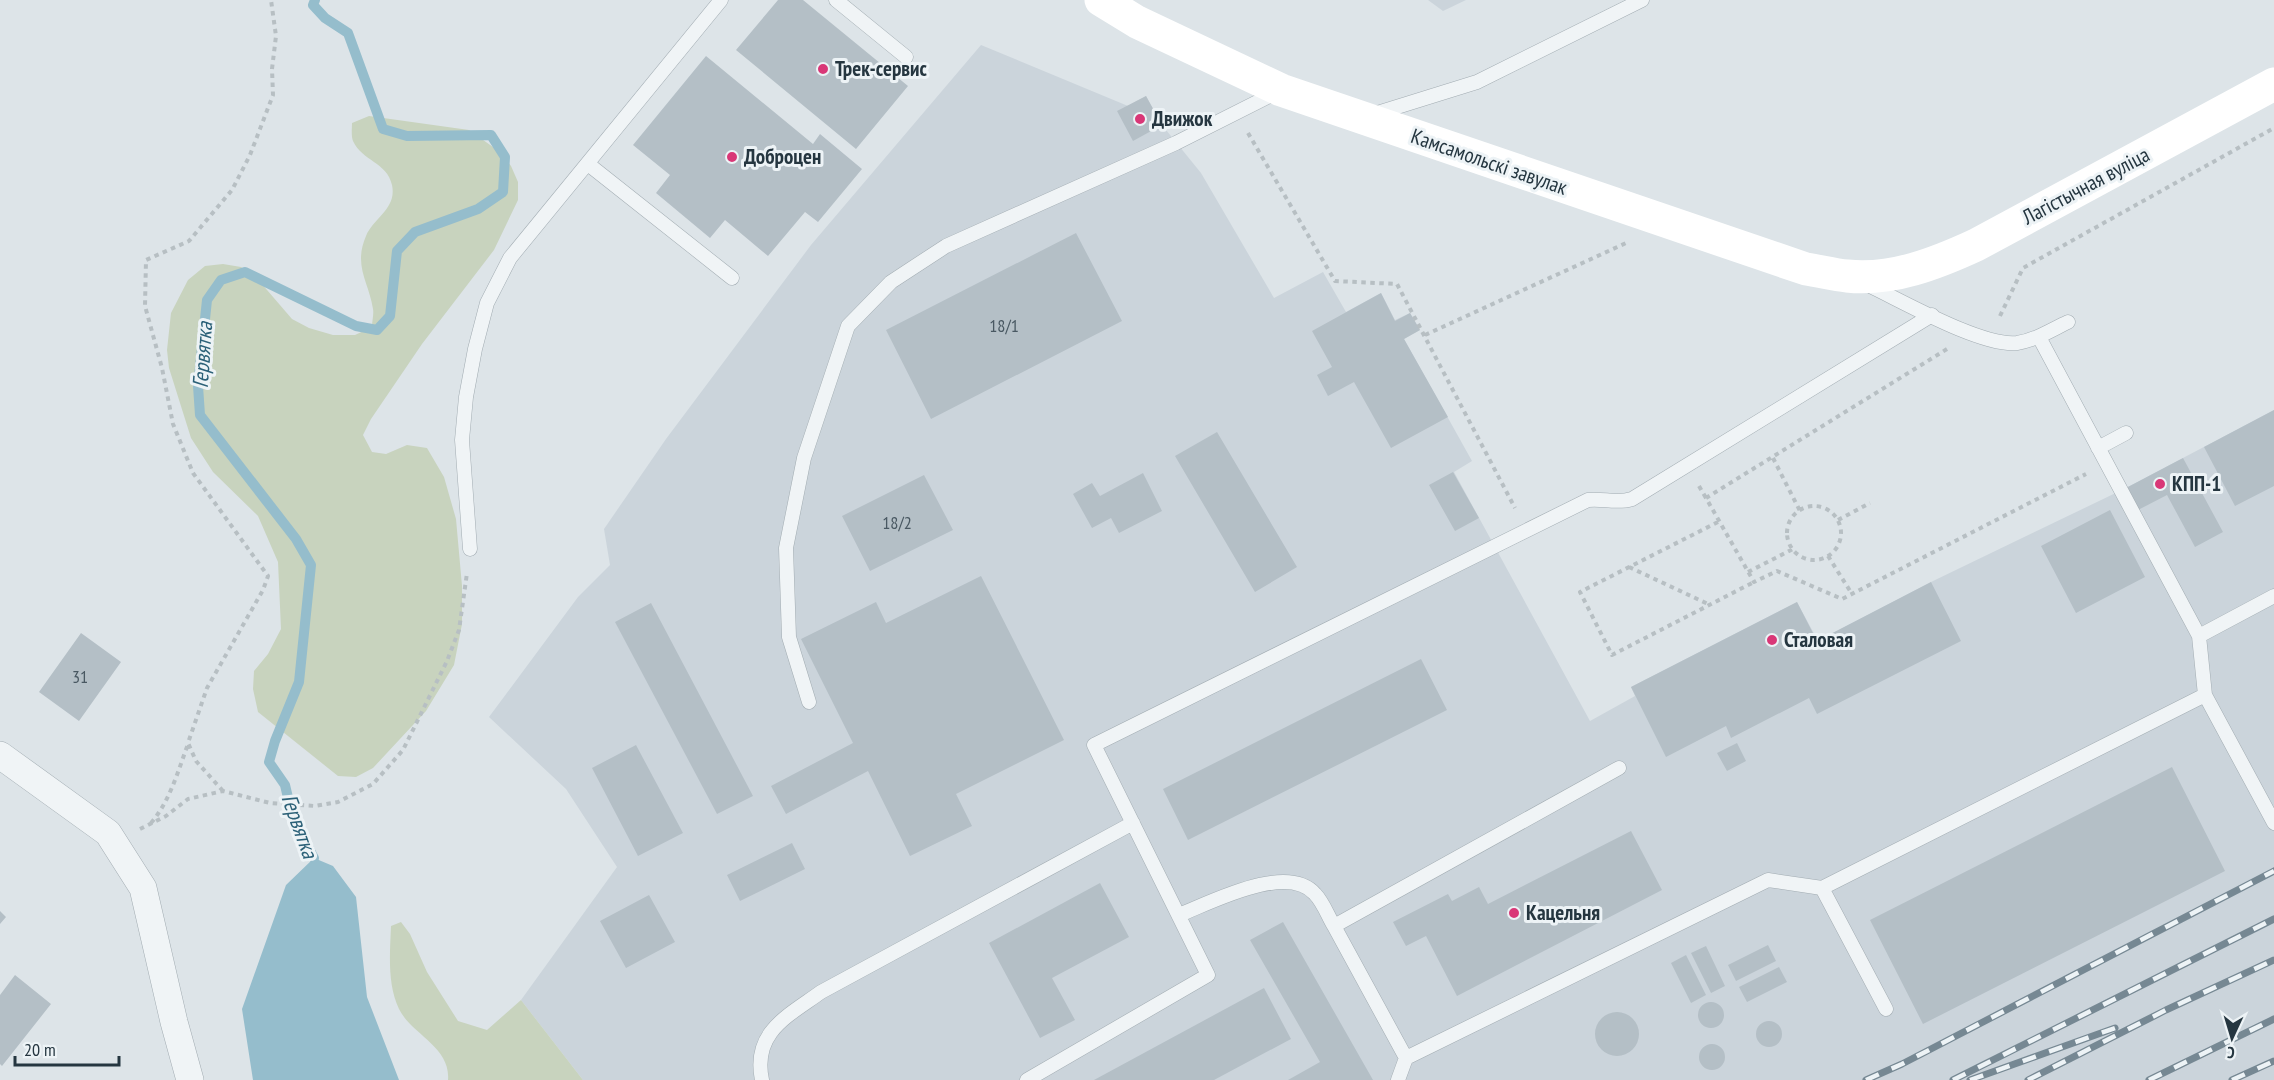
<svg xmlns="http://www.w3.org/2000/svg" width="2274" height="1080" font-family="'PT Sans Narrow',sans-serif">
<rect width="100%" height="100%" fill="#dde4e8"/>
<!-- built -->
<path fill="#cbd4db" d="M1428,0H1466L1443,11Z
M981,45L1128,106L1146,96L1162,125L1201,173L1274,298L1323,272L1346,312L1381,293L1395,320L1410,313L1420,330L1404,339L1472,461L1454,472L1590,721L1635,696L1631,687L1797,602L1818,641L1931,582L2126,488L2274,410V1080H583L521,1000L617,867L566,789L489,717L578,597L610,565L604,529L666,439L811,245Z"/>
<!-- green -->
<path fill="#c8d3be" d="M369,116L469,130L500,152L511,166L518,182V200L494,250L422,344L371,419L363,435L372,452L386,454L407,445L427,448L444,477L456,519L462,586V624L454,665L426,711L373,768L356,777L338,776L258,712L253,689L254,671L268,654L281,629L278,562L258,516L213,472L191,438L169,368L167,350L171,313L188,280L205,266L223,264L241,267L255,276L292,319L309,328L333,335H355L372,327C372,321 374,314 373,309C369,282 353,266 366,236C374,217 397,209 392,185C387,162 362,161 353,141C351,136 352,128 352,123Z
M401,922L410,934L427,972L458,1021L487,1030L521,1000L583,1080H448C451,1047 411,1034 399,1009C387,984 390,953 391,926Z"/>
<!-- water -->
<path fill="#95bdcc" d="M314,858L333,866L356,897L367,997L399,1080H253L242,1009L286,885Z"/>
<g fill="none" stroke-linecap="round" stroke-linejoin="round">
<!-- stream -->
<path stroke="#95bdcc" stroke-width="10" d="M314,858L293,819L285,785L269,762L275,741L299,682L311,565L296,539L200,415L198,386L207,300L221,280L245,272L356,326L377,330L390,316L397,251L415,232L478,209L503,192L505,157L491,135L407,136L383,129L348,33L325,18L313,5L315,0"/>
</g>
<!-- building -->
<path fill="#b4bfc6" d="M778,0H803L908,86L856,149L736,50Z
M706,56L813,144L820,134L862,169L818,222L805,212L768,256L725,220L710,238L656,193L670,175L633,145Z
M1146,96L1162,125L1133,141L1117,111Z
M1076,233L1122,321L931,419L886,330Z
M1381,293L1395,321L1410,313L1420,330L1404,339L1448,417L1391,448L1354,382L1328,396L1317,375L1332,367L1312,331Z
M2274,410V486L2235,506L2204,447Z
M1217,432L1297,567L1255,592L1175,456Z
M2183,458L2223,532L2195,547L2167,495L2138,510L2126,488Z
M1453,472L1479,518L1455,531L1429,485Z
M1143,473L1162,511L1119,533L1111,518L1092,528L1073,494L1092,483L1100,496Z
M924,475L953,530L870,571L842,516Z
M2110,510L2145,577L2076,613L2041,546Z
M981,576L1064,740L956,794L972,826L910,856L868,771L786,814L771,786L853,743L801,639L876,602L886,623Z
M1931,582L1961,641L1817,714L1809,698L1731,738L1726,726L1666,757L1631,687L1797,602L1817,641Z
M651,603L753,796L717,814L615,622Z
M81,633L121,662L79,721L39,692Z
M1421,659L1447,710L1188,840L1163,789Z
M1737,743L1746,761L1727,771L1717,753Z
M636,745L683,833L638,856L592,768Z
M2172,767L2225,871L1923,1024L1870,920Z
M1631,831L1662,890L1457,996L1426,936L1406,946L1393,922L1448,894L1452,901L1479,887L1488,904Z
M792,843L805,869L740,901L727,875Z
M1100,883L1129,937L1052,978L1075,1020L1040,1038L989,943Z
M649,895L675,942L626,968L600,921Z
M0,911L6,917L0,924Z
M1283,922L1373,1080H1288L1320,1062L1250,940Z
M1768,945L1776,961L1736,981L1728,965Z
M1706,946L1725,986L1711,993L1691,953Z
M1686,955L1706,995L1691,1003L1671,963Z
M1779,967L1787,982L1747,1002L1739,987Z
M15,975L51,1004L2,1066L0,1064V995Z
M1264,988L1291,1039L1214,1080H1094Z
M1698 1015a13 13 0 1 1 26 0a13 13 0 1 1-26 0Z
M1595 1034a22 22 0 1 1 44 0a22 22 0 1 1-44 0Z
M1756 1034a13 13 0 1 1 26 0a13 13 0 1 1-26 0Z
M1699 1057a13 13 0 1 1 26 0a13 13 0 1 1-26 0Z"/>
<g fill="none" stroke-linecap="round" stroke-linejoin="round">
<!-- lane casing -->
<g stroke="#a2acb2" stroke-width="15">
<path id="lane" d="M836,0L906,57
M1371,115L1477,82L1642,0
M588,164L732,278
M1868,285C1902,301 1982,347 2017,343C2036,340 2051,330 2068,322
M2039,337L2199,636
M2098,448L2126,433
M470,549L462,440L466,397L475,349L487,303L510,258L721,0
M2274,596L2199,636L2205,695L2274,823
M809,702L789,637L786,548L804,458L848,326L891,282L946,246L1176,143L1279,91
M1619,768L1334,926L1406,1058L1768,880L1822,888
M1179,915C1210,903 1287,862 1315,894C1323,902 1328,916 1334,926
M1886,1009L1822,888L2205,695
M762,1080C752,1032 788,1016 821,992L1133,823
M1027,1080L1208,975L1094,745L1588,500C1603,498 1616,504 1632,499L1932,315
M1398,1080L1406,1058"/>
</g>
<!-- street casing -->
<g stroke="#a2acb2" stroke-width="28">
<path id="street" d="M0,755L108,833L143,888L174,1022L190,1080"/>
</g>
<!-- path -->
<path stroke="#b7bfc3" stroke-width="4" stroke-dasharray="4.5 4.5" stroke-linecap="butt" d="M1248,133L1335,281L1397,284L1515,508
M2000,316L2023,268L2274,128
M1425,335L1626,243
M1947,349L1706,498L1754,582L1777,571L1842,599L2086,474
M1773,458L1800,511
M1699,486L1706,498
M1787 533a27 27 0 1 1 54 0a27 27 0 1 1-54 0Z
M1838,520L1870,503
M1718,522L1580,592L1612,655L1754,582
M1828,556L1852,594
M1629,567L1708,604
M1748,572L1793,549
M223,791L196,761L188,743L207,688L263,590L268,576L193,473L173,424L162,368L145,306L146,260L189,241L232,190L250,155L273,95L272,69L276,36L271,0
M151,823C170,801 178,771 188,744
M140,829L166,816L188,799L223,791L270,803L315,806L338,802L373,784L403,750L447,661L459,630L467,573"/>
<!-- lane -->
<use href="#lane" stroke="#f0f4f6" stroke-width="14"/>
<!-- street -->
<use href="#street" stroke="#f0f4f6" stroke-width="27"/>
<!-- secondary -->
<path stroke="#fff" stroke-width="33" d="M1101,0L1137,22L1281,90L1806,269C1820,271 1834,275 1847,276C1892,281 1937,263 1976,245L2274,84"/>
<!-- rail casing -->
<g stroke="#768893" stroke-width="7">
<path id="rail" d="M1866,1080L1902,1064L2274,871
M1953,1080L2274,919
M1970,1080L2115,1028
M2028,1080L2166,1010L2274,960
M2149,1080L2274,1019
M2232,1080L2274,1061"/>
</g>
<!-- rail -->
<use href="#rail" stroke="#edf3f6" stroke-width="4.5" stroke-dasharray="14" stroke-linecap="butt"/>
</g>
<!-- markers -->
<g fill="#d93777" stroke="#edf3f6" stroke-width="2">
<circle cx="823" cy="69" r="6"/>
<circle cx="1140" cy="119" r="6"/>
<circle cx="732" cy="157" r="6"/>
<circle cx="2160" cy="484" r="6"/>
<circle cx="1772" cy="640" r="6"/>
<circle cx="1514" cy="913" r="6"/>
</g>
<g text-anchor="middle" stroke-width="6" stroke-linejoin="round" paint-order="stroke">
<!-- number labels -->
<g font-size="18" fill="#495862">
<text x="1004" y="332">18/1</text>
<text x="897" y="529">18/2</text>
<text x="80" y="683">31</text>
</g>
<!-- poi labels -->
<g font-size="21" font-weight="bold" fill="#253640" stroke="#edf3f6" text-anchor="start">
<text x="835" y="76">Трек-сервис</text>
<text x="1152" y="126">Движок</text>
<text x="744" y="164">Доброцен</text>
<text x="2172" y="491">КПП-1</text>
<text x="1784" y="647">Сталовая</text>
<text x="1526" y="920">Кацельня</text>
</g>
<!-- street labels -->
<g font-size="21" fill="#253640" stroke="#edf3f6">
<text transform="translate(1489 162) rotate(19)" y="7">Камсамольскі завулак</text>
<text transform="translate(2086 186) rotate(-28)" y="7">Лагістычная вуліца</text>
</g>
<!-- water labels -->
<g font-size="22" font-style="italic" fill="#2c6178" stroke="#edf3f6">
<text transform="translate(202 355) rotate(-86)" y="8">Гервятка</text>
<text transform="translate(300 826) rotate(70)" y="8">Гервятка</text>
</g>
</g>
<!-- north arrow -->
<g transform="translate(2232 1038) rotate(184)" stroke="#edf3f6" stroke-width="4.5" paint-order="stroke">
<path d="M0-4.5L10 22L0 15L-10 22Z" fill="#253640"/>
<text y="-9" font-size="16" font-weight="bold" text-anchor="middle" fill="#253640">С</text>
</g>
<!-- scale -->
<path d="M15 1056v9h104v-9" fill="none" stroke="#253640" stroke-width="3"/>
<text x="24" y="1056" font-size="18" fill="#253640" stroke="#edf3f6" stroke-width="4.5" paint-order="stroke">20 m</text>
</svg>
